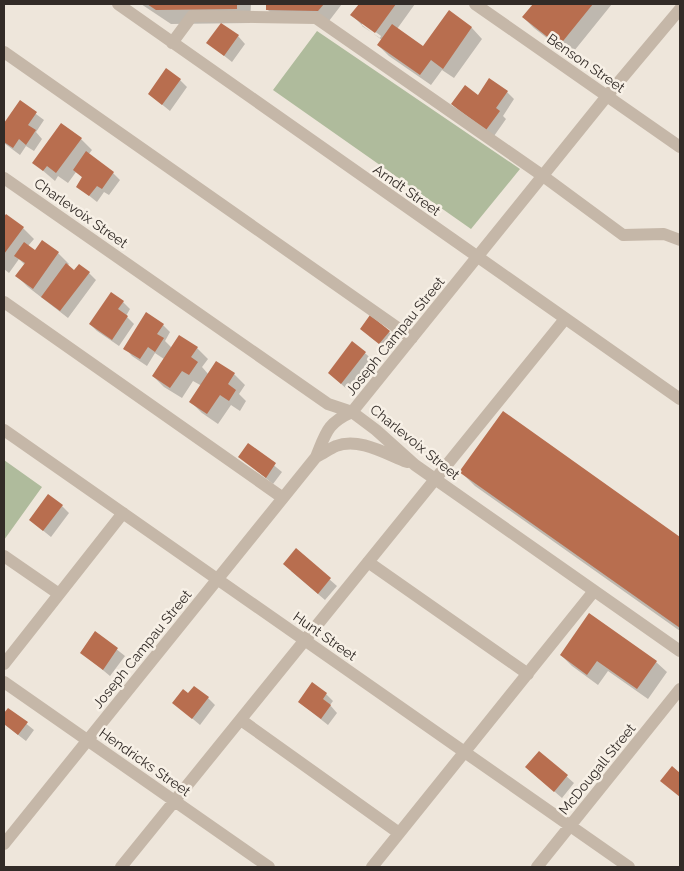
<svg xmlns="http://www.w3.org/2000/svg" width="684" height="871" font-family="Raleway,sans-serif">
<rect width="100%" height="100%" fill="#eee6db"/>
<!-- green -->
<path fill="#afbb9c" d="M317,31L520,169L471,229L273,90Z
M4,460L42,487L4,540Z"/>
<!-- shadow -->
<path fill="#0003" fill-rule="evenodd" d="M141,4H251L250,23L171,24Z
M267,4H342L329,21L278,20L267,9Z
M360,4H415L397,29L424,48L449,12L472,28L482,39L454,78L442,70L431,85L389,56L378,45L382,40L363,26L352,15ZM362,22L381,36L380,38L362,26Z
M535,4H612L570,56L534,28L523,17Z
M238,36L245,44L232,62L208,43Z
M180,80L187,87L170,111L149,94Z
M507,92L514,99L503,116L506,119L494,136L459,111L452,104L478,96Z
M20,102L44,120L36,132L42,139L34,151L26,146L20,155L4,143V125Z
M81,139L92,150L88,155L113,173L120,180L109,195L104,192L97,202L77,186L83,178L76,172L68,183L58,176L55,181L34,163Z
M6,216L23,228L34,239L28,246L35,251L58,253L69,264L67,266L75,272L89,273L96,280L68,318L28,287L17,276L25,265L19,259L9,273L4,269V219Z
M123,302L130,309L126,316L134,324L119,346L97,331L90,324Z
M163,325L170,332L165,341L172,348H197L208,359L202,367L209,375L234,374L245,385L239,394L246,401L240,411L231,405L218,424L202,413L191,402L202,386L193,381L182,398L164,387L153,376L164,359L155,353L147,366L132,356L125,348Z
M389,332L396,339L387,350L369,336Z
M353,343L373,360L349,391L329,373Z
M504,413L680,539V631L475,486L461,472Z
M249,445L282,472L273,484L240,457Z
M62,506L69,513L51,537L30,520Z
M296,550L337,586L325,600L291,571Z
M96,633L125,656L110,676L81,652Z
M561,655L656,662L667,672L648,699L608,671L598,685L572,666Z
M326,694L333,701L330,705L337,713L328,725L299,702Z
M188,695L208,698L215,705L200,725L174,703Z
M8,709L34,730L26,741L4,724V716Z
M539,752L574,783L562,798L534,774Z"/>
<!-- building -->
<path fill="#b86e4f" d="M147,4H237V9L156,10Z
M266,4H324L318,11L266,10Z
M359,4H396L375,33L350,15Z
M533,4H593L559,46L522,17Z
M449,10L472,27L443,69L431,60L420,75L377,45L392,24L423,46Z
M221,23L239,35L224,56L206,43Z
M166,68L181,79L162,105L148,94Z
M489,78L508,91L496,108L500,111L486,130L451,104L465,85L478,95Z
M20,100L37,112L28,125L36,130L26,145L19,139L13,148L4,142V123Z
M61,123L82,138L56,173L47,166L43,171L32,163Z
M86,151L114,172L102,189L97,186L89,196L76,187L82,177L73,170Z
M6,214L24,227L4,254V217Z
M42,240L59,252L33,289L15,276L25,263L14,256L24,242L35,250Z
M66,263L74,270L79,264L90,272L60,311L41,297Z
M111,292L124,301L118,309L128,316L112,340L89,324Z
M146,312L164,324L157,334L164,338L155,352L148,347L140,359L123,349Z
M370,315L390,331L379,344L360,329Z
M179,335L198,347L191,357L198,362L189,375L182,371L170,388L152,376Z
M352,341L366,352L341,384L328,373Z
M216,361L235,373L228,384L236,390L229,401L220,395L207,414L189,402Z
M503,411L680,537V628L459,472Z
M248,443L276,463L266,478L238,457Z
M48,494L63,505L43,531L29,520Z
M296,548L331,578L318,594L283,564Z
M589,613L657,661L637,689L597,661L587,675L560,655Z
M95,631L118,648L103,670L80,653Z
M312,682L327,693L323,699L331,705L321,719L298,702Z
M194,686L209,697L192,719L172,703L183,689L188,693Z
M8,708L28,722L18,735L4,724V713Z
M539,751L568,775L554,792L525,767Z
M672,766L680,773V797L660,781Z"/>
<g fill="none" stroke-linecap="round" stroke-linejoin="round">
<!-- minor -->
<path stroke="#c5b7a8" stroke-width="12" d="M118,4L680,399
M475,4L680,147
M172,43L192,16L316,18L543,176L623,235L664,234L680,240
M4,52L412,338
M4,178L328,404L352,412L376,430L415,465L680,651
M4,302L283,498
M4,430L629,867
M316,457C323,454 329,449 336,446C359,437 386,454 407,462
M4,556L59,594
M368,562L528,674
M4,664L123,513
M4,682L269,867
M241,720L399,833
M4,844L316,457C326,433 327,423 352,412L607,96L680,9
M121,867L565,319
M372,867L594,591
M537,867L680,689"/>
</g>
<g text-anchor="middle" stroke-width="5" stroke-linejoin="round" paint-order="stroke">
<!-- street labels -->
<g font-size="14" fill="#322b27" stroke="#f7f0e6">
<text transform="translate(586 63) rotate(35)" y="5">Benson Street</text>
<text transform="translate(407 190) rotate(35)" y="5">Arndt Street</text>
<text transform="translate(81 213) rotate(35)" y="5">Charlevoix Street</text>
<text transform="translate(395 336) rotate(-51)" y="5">Joseph Campau Street</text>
<text transform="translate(415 442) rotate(39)" y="5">Charlevoix Street</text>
<text transform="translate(325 636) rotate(35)" y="5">Hunt Street</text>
<text transform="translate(142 649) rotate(-51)" y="5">Joseph Campau Street</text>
<text transform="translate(145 762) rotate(35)" y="5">Hendricks Street</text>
<text transform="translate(597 769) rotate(-51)" y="5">McDougall Street</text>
</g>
</g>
<!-- border -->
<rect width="684" height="871" fill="none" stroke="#322b27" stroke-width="10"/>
</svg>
